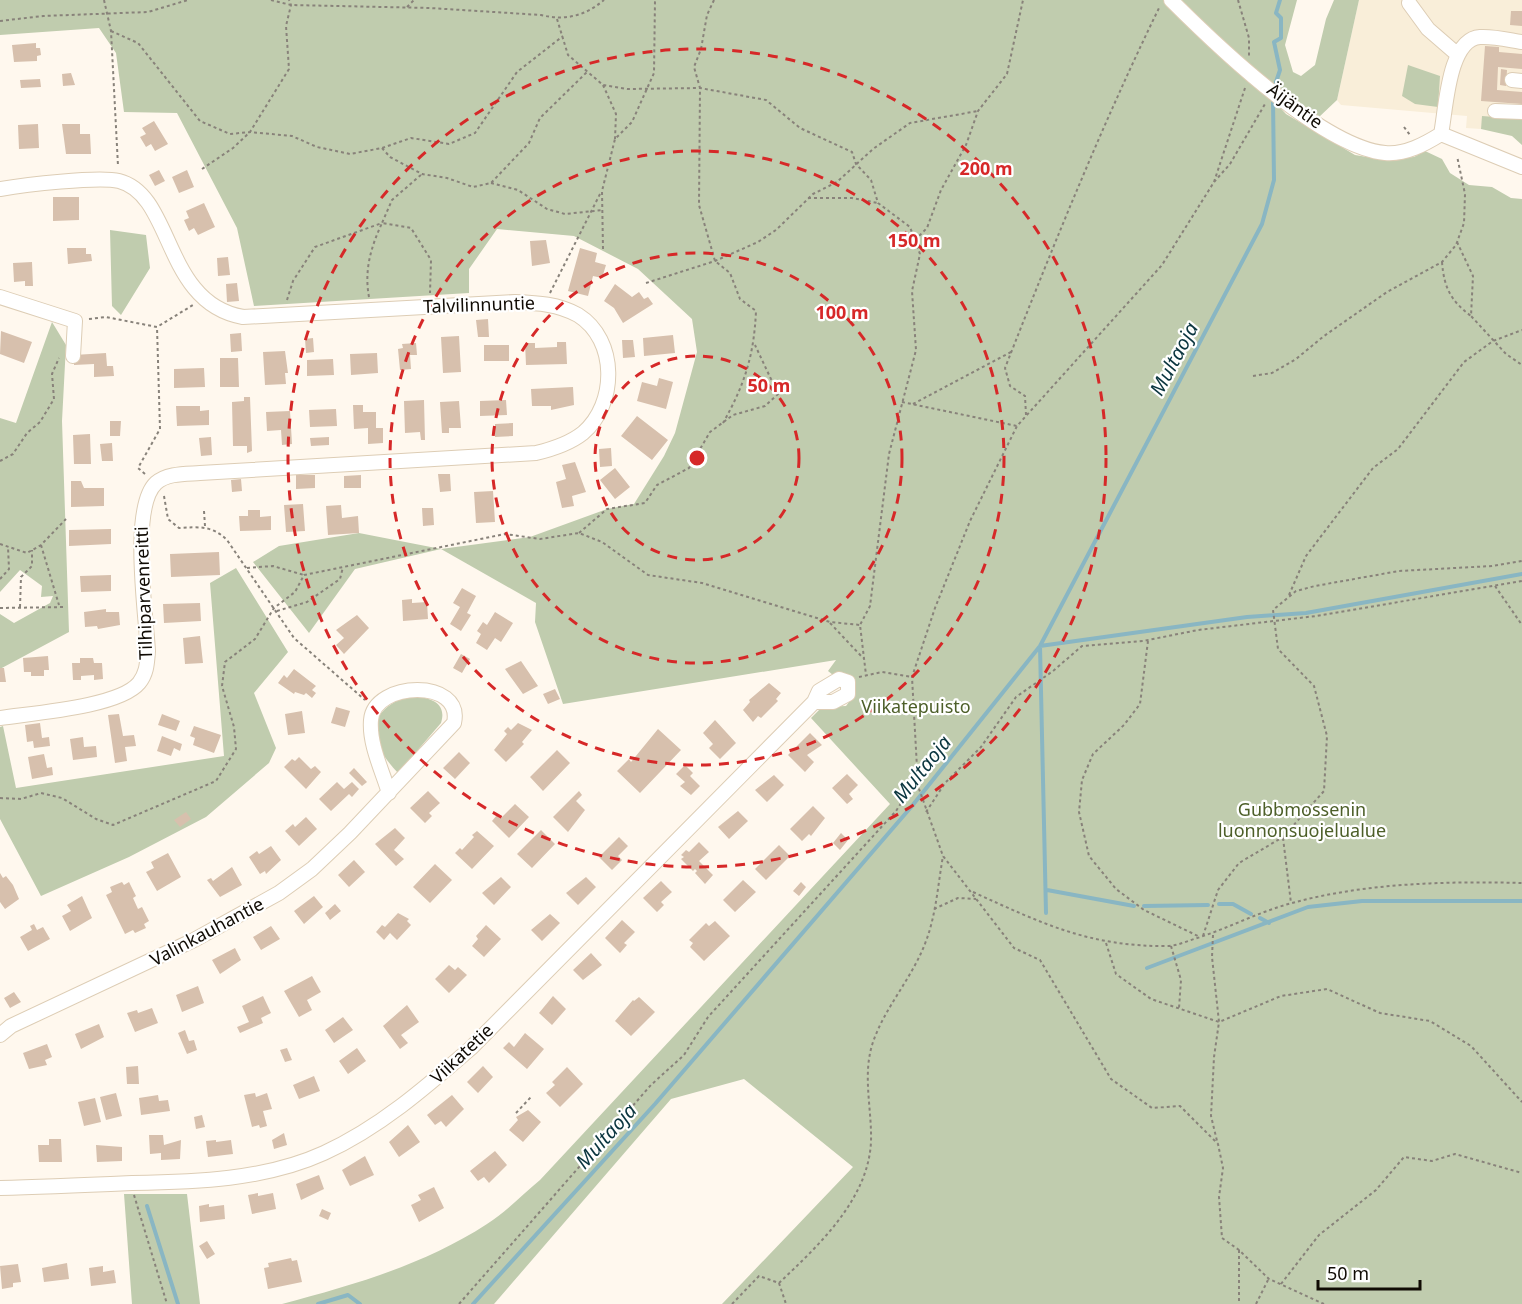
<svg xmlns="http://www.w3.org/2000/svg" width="1522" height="1304" font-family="'Noto Sans',sans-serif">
<rect width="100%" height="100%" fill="#fff8ee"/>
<!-- industrial -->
<path fill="#f9eed9" d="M1359,0H1522V119L1483,117L1481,129L1466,128L1467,116L1341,105L1337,100Z"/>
<!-- green -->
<path fill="#c0ccae" d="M0,0H1164L1235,70L1273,100L1286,114L1355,155L1379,159L1414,157L1425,151L1442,159L1450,173L1469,185L1492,187L1511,198L1522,199V1304H722L853,1167L744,1079L671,1099L494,1304H282C353,1285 424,1265 487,1224C506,1212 523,1194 540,1180L890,804L811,718L822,707L846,706C856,694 854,689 848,675H833L828,671L836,660L563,704L535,622L536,603L441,549L355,569L309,633L253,562L279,546L359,533L441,549L530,537L607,509L634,504L664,456L675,433L697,352L692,319L638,269L574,236L497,229L469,269V293L254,306L237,228L177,113L124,112L116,53L99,28L0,35Z
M1178,0H1297L1285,45L1293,72L1301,76L1315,65L1326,19L1334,0H1359L1337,100L1318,118L1221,42Z
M1408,65L1440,76L1438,107L1415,104L1402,96Z
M1482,116L1522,119V145L1512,136L1481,129Z
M110,230L146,235L150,268L121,315L112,306Z
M52,322L66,345L62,421L69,632L0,669V614L14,623L50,603L53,596L41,597L42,586L20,570L0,592V418L16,423Z
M236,568L288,652L254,693L276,748L269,763L206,817L129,857L41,896L0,819V727L3,726L16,788L224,756L210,583Z
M410,696C427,697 448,701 441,723L398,773C369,743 363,710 410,696Z
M124,1194H187L200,1304H132Z"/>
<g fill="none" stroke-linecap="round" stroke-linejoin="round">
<!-- stream -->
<path stroke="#89b6c3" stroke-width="4" d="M1275,85L1280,70L1274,42L1281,38V18L1276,13L1280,0
M1047,890L1134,906
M1219,904H1233L1251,914
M1144,906L1208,905
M1046,913L1040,646L1247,617L1306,613L1522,574
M1260,918L1269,923
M1147,968L1308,907L1362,901H1522
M147,1206L178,1304
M318,1304L348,1295L360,1304
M473,1304L655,1104L912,806L1040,646L1262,224L1274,180L1273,100"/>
</g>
<!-- building -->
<path fill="#d7c0ad" d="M1511,11H1522V26L1510,25Z
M36,43V48H40L41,55L37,56V61L14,62L12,45Z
M1485,46L1499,47V52L1522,54V69L1498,67L1497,90L1522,92V104L1481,101Z
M1501,69L1507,70L1506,86L1500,85Z
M71,73L75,85L63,86L62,74Z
M40,79L41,87L21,88L20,80Z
M154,121L168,144L155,151L151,144L146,147L140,137L146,134L142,128Z
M38,124L39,148L19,149L18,125Z
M62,124H80V134H90L91,154H66Z
M159,170L165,181L155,186L149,175Z
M187,170L194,187L179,193L172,177Z
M53,197H79V220L53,221Z
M204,203L215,227L198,235L194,228L189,231L184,220L189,218L186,211Z
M546,240L550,263L532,266L530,241Z
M67,248H86V254H91L92,261L68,264Z
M580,248L597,253L595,262L606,265L602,278L593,276L588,296L568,291Z
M228,257L230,275L218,276L217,258Z
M32,262L33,286H25V281L14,282L13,263Z
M237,283L239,301L227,302L226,284Z
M615,284L632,297L639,292L644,299L648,297L653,304L623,323L614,308L604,301Z
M488,319L489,337H478L476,320Z
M1,331L32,342L24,363L0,354Z
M241,333L242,351L231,352L230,334Z
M673,335L675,353L644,356L643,338Z
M459,336L461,372L443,373L441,337Z
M313,338L314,352L306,353L305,339Z
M622,340H633L635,357L623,358Z
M557,342H566L567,364L526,365L525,343H535V348L557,347Z
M416,343L417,355H410L411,369L400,370L398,349L403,348L402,344Z
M484,345H509V361H484Z
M285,351L288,373H285L286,384L265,385L263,352Z
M106,353L107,366H113L114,376L94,377V364L74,365V355Z
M377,353L378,373L351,375L350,354Z
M220,358H238L239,387H220Z
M333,359L334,375L307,376V360Z
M204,368L205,387L174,388V369Z
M659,378L673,382L666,409L637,401L642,382L657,386Z
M573,387L574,405L551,410V406H532L531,389Z
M244,397H250L252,451L247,453V446H233L232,402L244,401Z
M424,400L425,440H421L420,432L405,433L404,401Z
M506,400L507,415L480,416V401Z
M459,401L461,428H449V433H442L440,402Z
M353,405H363V412H376V428H383V443L368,444V428L354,429Z
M176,406H200V411L209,410V425L177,426Z
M336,409L337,426L310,427L309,410Z
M290,411L292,444L282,445L281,430L267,431L266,412Z
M637,416L668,440L652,460L621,436Z
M110,421H121L120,436H110Z
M513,423V436L495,437V424Z
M90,434L91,464H74L73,435Z
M211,437L212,455L201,456L199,438Z
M329,437V445L311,446L310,438Z
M112,443L113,461H102L100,444Z
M611,448L612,466L600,467L599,449Z
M575,462L586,492L572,496L574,506L562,508L556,482L566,479L562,465Z
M615,468L630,487L615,499L600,480Z
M438,474H450L451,491L440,492Z
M296,475H315V488L296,489Z
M361,475V488H344V476Z
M241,479L242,491L232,492L231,480Z
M71,481H81L84,488H104V506L71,507Z
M493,491L495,522L476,523L474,492Z
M303,504L305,531L286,532L284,505Z
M341,505L342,518L358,516L359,533L328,535L326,506Z
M422,508H433L434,525L423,526Z
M248,510H260V517L271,516V530L240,531L239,516H248Z
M111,529V544L69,546V530Z
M219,552L220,575L171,577L170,554Z
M111,575V591L81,592L80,576Z
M462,588L476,596L467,613L471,615L461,631L450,624L460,607L453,603Z
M412,599V603L427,602L428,619L403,621L402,600Z
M200,603L201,621L164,623L163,604Z
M106,609V612H119L120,625L98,629L97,626L85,627L84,612Z
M495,612L513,623L501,642L495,638L487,650L476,643L481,634L477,631L483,622L487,625Z
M357,615L369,628L344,654L336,645L344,638L336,630Z
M200,636L203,663L185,664L183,638Z
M461,654L470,659L462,673L453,668Z
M48,656L49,670H44V676H31V672H24L23,658Z
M80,658H93L94,663H102L103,679L94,680V675L81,676V680H73L72,663H80Z
M521,661L538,686L523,694L505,669Z
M0,668H4L6,682H0Z
M294,669L316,686L312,690L316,693L312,698L306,693L304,695L295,692L294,694L278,683L284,675L287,678Z
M769,683L781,693L776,699L778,701L761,718L758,716L753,722L743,710L750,702L749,700Z
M555,689L560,699L548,704L543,694Z
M336,707L350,711L345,727L331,723Z
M302,711L305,733L288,735L285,714Z
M119,714L123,736L134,735L136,746L125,747L127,761L115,763L108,715Z
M162,714L180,721L176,731L158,725Z
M715,720L736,743L720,759L709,748L713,744L703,733Z
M40,723L42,738L49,737L50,746L34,748L33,741L27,742L25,725Z
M518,723L532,730L522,742L524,744L506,762L494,750L507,734L504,731L508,727L511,730Z
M194,726L221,735L214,753L193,745L195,738L190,736Z
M658,729L681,750L640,793L617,771L629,759L631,762Z
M810,733L822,745L807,755L814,762L805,772L788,755Z
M162,736L182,744L180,751L174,748L171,756L157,751Z
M83,737L84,747L96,746L97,757L73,760L70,739Z
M557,750L570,763L543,791L530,777Z
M459,752L470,763L455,779L443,768Z
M44,754L47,768L52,767L53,775L32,779L28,757Z
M299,757L311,769L315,766L321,772L306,789L284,767L292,759L295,761Z
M685,765L693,773L690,776L700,786L691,795L680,786L685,782L676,774Z
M354,768L367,782L362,786L349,773Z
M847,774L858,785L849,794L853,799L847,804L832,788Z
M774,775L784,785L767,802L755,790Z
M337,782L344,789L352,782L359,789L352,797L349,794L331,811L319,799Z
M428,791L440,803L429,813L432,816L425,823L410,808Z
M579,791L582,795L576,801L585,810L568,832L553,817Z
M515,804L529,817L509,838L492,821L497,815L501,818Z
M813,806L825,818L811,836L809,834L802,841L790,829Z
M738,811L748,821L729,839L718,827Z
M186,812L191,819L180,827L174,820Z
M306,817L317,829L299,846L285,831L293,824L295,827Z
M395,828L405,838L394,850L404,859L396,866L375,844Z
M541,830L555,844L532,868L517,854Z
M477,831L494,846L472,869L455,853L460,848L462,850L474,837L472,835Z
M841,833L848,840L840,850L833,843Z
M619,837L628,846L618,856L622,860L612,870L599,857Z
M699,842L709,852L699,861L713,875L705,884L695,873L697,871L695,869L693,871L681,859L684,857L681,855L686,850L689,852Z
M779,845L790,856L766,880L755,869Z
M271,846L281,860L266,874L265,871L260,874L249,857L257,851L259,854Z
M168,853L181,877L157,891L146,872L154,868L151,862Z
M354,860L365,872L349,887L338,875Z
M435,864L452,880L430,903L413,887Z
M232,867L242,885L220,897L207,880L211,878L213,881Z
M0,873L3,878L6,876L13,885L19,899L5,909L0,902Z
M501,877L511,887L494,905L482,893Z
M586,877L596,887L578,905L566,893Z
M743,880L756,892L735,912L723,900Z
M661,881L672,892L661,902L664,905L657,912L643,898Z
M122,882L124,885L129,882L136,896L133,898L138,909L142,907L149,921L144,924L146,928L135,933L133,930L125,934L106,895L112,892L110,887Z
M801,882L806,887L799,896L793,891Z
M82,896L92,918L70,931L62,916L71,911L67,905Z
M314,896L323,907L304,924L294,911Z
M335,904L341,911L330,920L325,913Z
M398,913L409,919L407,921L411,925L397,940L390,933L384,940L376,932L382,925L385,927Z
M550,914L560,923L542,941L531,930Z
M622,920L635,932L624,943L627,945L620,953L605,938Z
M715,921L730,936L704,961L690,947L693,943L689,940L706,923L709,926Z
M34,924L37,930L43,927L50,939L28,951L20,937L32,930L30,926Z
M486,925L501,939L484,957L472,946L478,939L476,936Z
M271,926L280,939L261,950L253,937Z
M235,948L241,960L220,974L212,960Z
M591,953L602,965L583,980L573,970Z
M449,965L455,970L458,967L467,975L449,993L435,979Z
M312,976L321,992L307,1000L312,1010L299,1017L284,991Z
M198,986L204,1003L182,1012L176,995Z
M14,992L21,1002L10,1008L4,998Z
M263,996L271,1013L261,1018L263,1023L240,1033L237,1027L249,1022L242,1006Z
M553,996L566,1009L552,1025L539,1013Z
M639,997L655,1012L631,1036L615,1021L633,1000L634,1001Z
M407,1005L419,1022L401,1035L408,1043L400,1049L383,1026Z
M152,1008L158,1023L135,1032L127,1013L137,1010L138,1013Z
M343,1017L353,1030L334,1043L325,1030Z
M99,1024L104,1037L81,1049L75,1034Z
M185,1030L189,1041L194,1040L197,1050L187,1054L178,1033Z
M525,1033L544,1049L527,1069L503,1048L509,1042L514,1047Z
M47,1044L52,1057L45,1060L47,1065L29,1069L23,1053Z
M287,1048L292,1060L285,1062L280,1050Z
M357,1048L366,1061L348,1074L339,1061Z
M138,1066L139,1084H127L126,1067Z
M483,1066L493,1077L478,1093L467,1082Z
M567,1067L583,1084L560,1107L546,1093L555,1085L552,1082Z
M314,1076L320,1091L299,1099L293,1085Z
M116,1093L122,1116L106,1120L100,1097Z
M255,1093L256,1097L267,1093L272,1109L263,1111L267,1126L260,1128L259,1125L252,1127L244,1095Z
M158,1095L159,1101L168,1100L170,1111L141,1115L139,1098Z
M452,1095L464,1109L446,1127L441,1121L435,1125L427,1115Z
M95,1098L101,1122L84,1126L78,1102Z
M528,1110L541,1122L523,1142L509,1130L518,1120L516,1117Z
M202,1115L205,1127L196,1129L194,1117Z
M408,1125L420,1142L399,1157L389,1142Z
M284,1133L287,1145L274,1149L272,1140Z
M149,1135H163L164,1145L181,1140L180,1159L161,1160V1153L150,1154Z
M49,1139H61L62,1162H39L38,1145H49Z
M216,1140V1142L231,1140L233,1154L208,1157L206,1141Z
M96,1145L122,1147V1161L97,1162Z
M495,1151L507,1165L489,1183L484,1177L478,1181L470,1171Z
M365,1156L374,1175L350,1186L342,1170Z
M319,1175L324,1189L301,1200L296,1184Z
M434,1187L444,1208L419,1222L411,1205L421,1200L418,1195Z
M258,1193V1196L273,1193L276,1209L252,1214L248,1195Z
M209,1204V1207L224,1205L225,1219L200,1222L199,1206Z
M322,1209L331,1213L328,1220L319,1216Z
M207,1241L215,1254L207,1259L199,1246Z
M291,1258L292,1261L297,1260L302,1282L268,1289L264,1268L269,1267L268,1263Z
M67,1263L69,1279L44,1282L42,1268Z
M18,1264L21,1282L13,1283V1287L2,1289L0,1266Z
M103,1266V1272L114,1270L116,1283L91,1286L89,1268Z"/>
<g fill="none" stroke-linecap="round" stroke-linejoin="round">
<!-- minor casing -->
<g stroke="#ddcdb5" stroke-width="16">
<path id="minor" d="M1171,0C1216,45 1322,147 1385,153C1405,155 1425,144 1441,134
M1409,3L1428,29L1458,55
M1512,80L1522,81
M1495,111L1522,112
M1441,134C1446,110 1448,39 1480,37C1493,36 1509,40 1522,42
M1441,134L1522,167
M0,189C24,185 98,176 119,181C174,195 163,303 243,317L515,302C538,303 558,304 578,315C618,340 617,404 583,433C569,444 553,449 536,453L200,473C186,474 167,473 156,483C130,507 146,615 148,651C147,663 147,673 139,683C119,707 33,713 0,718
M0,297L75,321L73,356
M0,1035L11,1026L194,940L279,893L312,869L350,833L454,723C464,678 374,681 371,720C369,744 382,770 389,793
M0,1188C44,1187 88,1185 132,1183C195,1182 265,1180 324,1153C379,1128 425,1088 471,1048L814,702L819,691L839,679L848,682V694L833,702H814"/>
</g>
<!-- path -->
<path stroke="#88827a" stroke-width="2" stroke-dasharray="3 3" stroke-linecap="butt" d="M104,0L111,31L118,166
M271,0L291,5L430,8L541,15C565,21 585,16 604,0
M714,0L707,15L701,49L694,67L700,88L699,205L715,261L730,273L740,299L756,311C754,355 745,384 723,423
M1238,0L1249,38V56
M407,7L414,0
M557,19L568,55L603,85L627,89L700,88L766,100L800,128L852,152L856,164L871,180L878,203L910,227L920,254L912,291L916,350L889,454L870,606L860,625L866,675
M0,21L43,16L148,12L188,0
M111,31L138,43L200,121L230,134L250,132L292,136L317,147L350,154L382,148L411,138L449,144L475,133L517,72L563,36
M603,85L616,114L615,139
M1245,88L1214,182L1162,265L1017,426L970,521L935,608L912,677L918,786L943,856L1014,948L1040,960L1111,1079L1152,1108L1180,1106L1218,1144L1223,1168L1219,1197L1222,1238L1239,1250L1269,1279L1324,1304
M1404,127L1410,135
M382,148L390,157L422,174L447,178L473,187L491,183L529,143L540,118L588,71
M202,169L233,148L250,132L289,69L286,26L291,5L289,0
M1214,182L1230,164L1265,104
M491,183L518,190L547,209L565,214L603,210
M808,198H852L878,203
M915,240L927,228L941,190L966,145L978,111L1007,74L1023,0
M1457,242L1473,276L1471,316L1506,354L1522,365
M603,249L602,191L615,139L632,122L654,73L655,0
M1442,262C1444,288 1451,301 1471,316
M646,283L715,261L758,242L776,230L813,194L837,182L873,149L910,123L978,111
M550,293L600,194
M369,297C364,270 371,247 382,223L411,228L431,260L430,293
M287,300L293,281L315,247L382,223L392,200L422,174
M89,319L106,317L157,327L193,305
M1253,376L1272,373L1296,359L1324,336L1387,292L1442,262L1456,245L1464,223L1465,194L1457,156
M902,402L1017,426
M913,404L1011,352
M1026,415L1025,396L1010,386L1005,368C1053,246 1102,125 1159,8
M0,461L13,454L27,433L40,422L54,399L52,374L59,358
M145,474L138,468L160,429L157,327
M164,496L168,519L179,528C198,527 212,525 227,540L294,638L365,700
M204,511L205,526
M579,533L607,509L645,503L657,485L689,468L710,432L733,415L765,406L778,394L755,345
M0,544L27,553L41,545L66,519
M41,545L59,605
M247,568L273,566L304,575
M0,579L9,569L8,547
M1495,586L1522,625
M1289,595L1306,556L1373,468L1398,449L1464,362L1493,341L1522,330
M20,607L21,577L32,566V550
M0,608L66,607
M277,611L307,602L340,579L343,567
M830,623L863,658
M1148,641L1140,704L1124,725L1093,754L1082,780L1079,812L1089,856L1116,889L1144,910L1200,937
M859,677L882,672L912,677
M0,798L21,799L41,793L62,798L96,819L113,825L216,781L236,749L234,727L222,686L225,662L255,639L274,608L295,592L304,575L505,534L540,539L579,533L602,542L648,575L702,583L830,622L860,625
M926,812L945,783L981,747L1016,697L1053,671L1082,646L1143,641L1198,630L1316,616L1522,581
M1283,838L1291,903
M973,892C1041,923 1090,947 1167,946C1176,946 1185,942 1194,939C1227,929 1258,912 1292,903C1365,883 1446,881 1522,883
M934,909L958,898L976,899
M1213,935L1212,957L1219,1022L1214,1057L1211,1116L1217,1141
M1203,936L1218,890L1239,863L1283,837L1324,791L1327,736L1314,686L1278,649L1273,610L1296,591L1315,586L1399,571L1492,566L1522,561
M1106,943L1116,974L1151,999L1219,1022L1281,996L1327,989L1380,1013L1430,1021L1471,1046L1522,1102
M1171,946L1181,980L1179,1008
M516,1113L531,1097
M134,1195L167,1304
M1239,1250V1304
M779,1283C818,1246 868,1200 871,1142C872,1108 862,1075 873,1042C885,1007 913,977 926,941C936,915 938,884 943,856
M779,1283L786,1304
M1281,1284L1319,1235L1376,1190L1404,1157L1432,1161L1455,1154L1522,1173
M459,1304L651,1085L684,1055L708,1017L896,811L917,778
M732,1304L759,1276L779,1283
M1256,1304L1268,1280"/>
<!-- minor -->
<use href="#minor" stroke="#fff" stroke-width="14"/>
</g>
<!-- distance rings -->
<g fill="none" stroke="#d62828" stroke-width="3" stroke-dasharray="10 8">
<circle cx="697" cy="458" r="102"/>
<circle cx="697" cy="458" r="205"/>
<circle cx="697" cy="458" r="307"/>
<circle cx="697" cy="458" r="409"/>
</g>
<g text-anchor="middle" stroke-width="4.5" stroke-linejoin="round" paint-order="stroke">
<!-- street labels -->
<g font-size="18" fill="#100b04" stroke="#fff">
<text transform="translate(1295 106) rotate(36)" y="6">Äijäntie</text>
<text transform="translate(479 305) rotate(-2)" y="6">Talvilinnuntie</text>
<text transform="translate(144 593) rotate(-92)" y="6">Tilhiparvenreitti</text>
<text transform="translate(207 932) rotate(-28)" y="6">Valinkauhantie</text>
<text transform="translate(462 1054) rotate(-43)" y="6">Viikatetie</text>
</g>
<!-- park labels -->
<g font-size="18" fill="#4d5f29" stroke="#fff">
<text x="916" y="713">Viikatepuisto</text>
<text x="1302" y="816">Gubbmossenin<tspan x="1302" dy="21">luonnonsuojelualue</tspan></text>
</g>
<!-- water labels -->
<g font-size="20" font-style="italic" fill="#0a353f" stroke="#fff">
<text transform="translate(1174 359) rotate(-62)" y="7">Multaoja</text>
<text transform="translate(922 769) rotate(-51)" y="7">Multaoja</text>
<text transform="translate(606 1136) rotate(-48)" y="7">Multaoja</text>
</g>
</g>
<circle cx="697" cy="458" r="9" fill="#d62828" stroke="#fff" stroke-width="3"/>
<g font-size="18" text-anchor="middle" font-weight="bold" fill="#d62828" stroke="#fff" stroke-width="4.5" stroke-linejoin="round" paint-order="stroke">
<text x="986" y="175">200 m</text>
<text x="914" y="247">150 m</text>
<text x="842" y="319">100 m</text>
<text x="769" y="392">50 m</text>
</g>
<!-- scale -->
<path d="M1318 1280v9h102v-9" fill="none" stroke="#100b04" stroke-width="3"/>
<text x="1327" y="1280" font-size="18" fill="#100b04" stroke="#ffffff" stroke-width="4.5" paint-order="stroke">50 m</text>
</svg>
